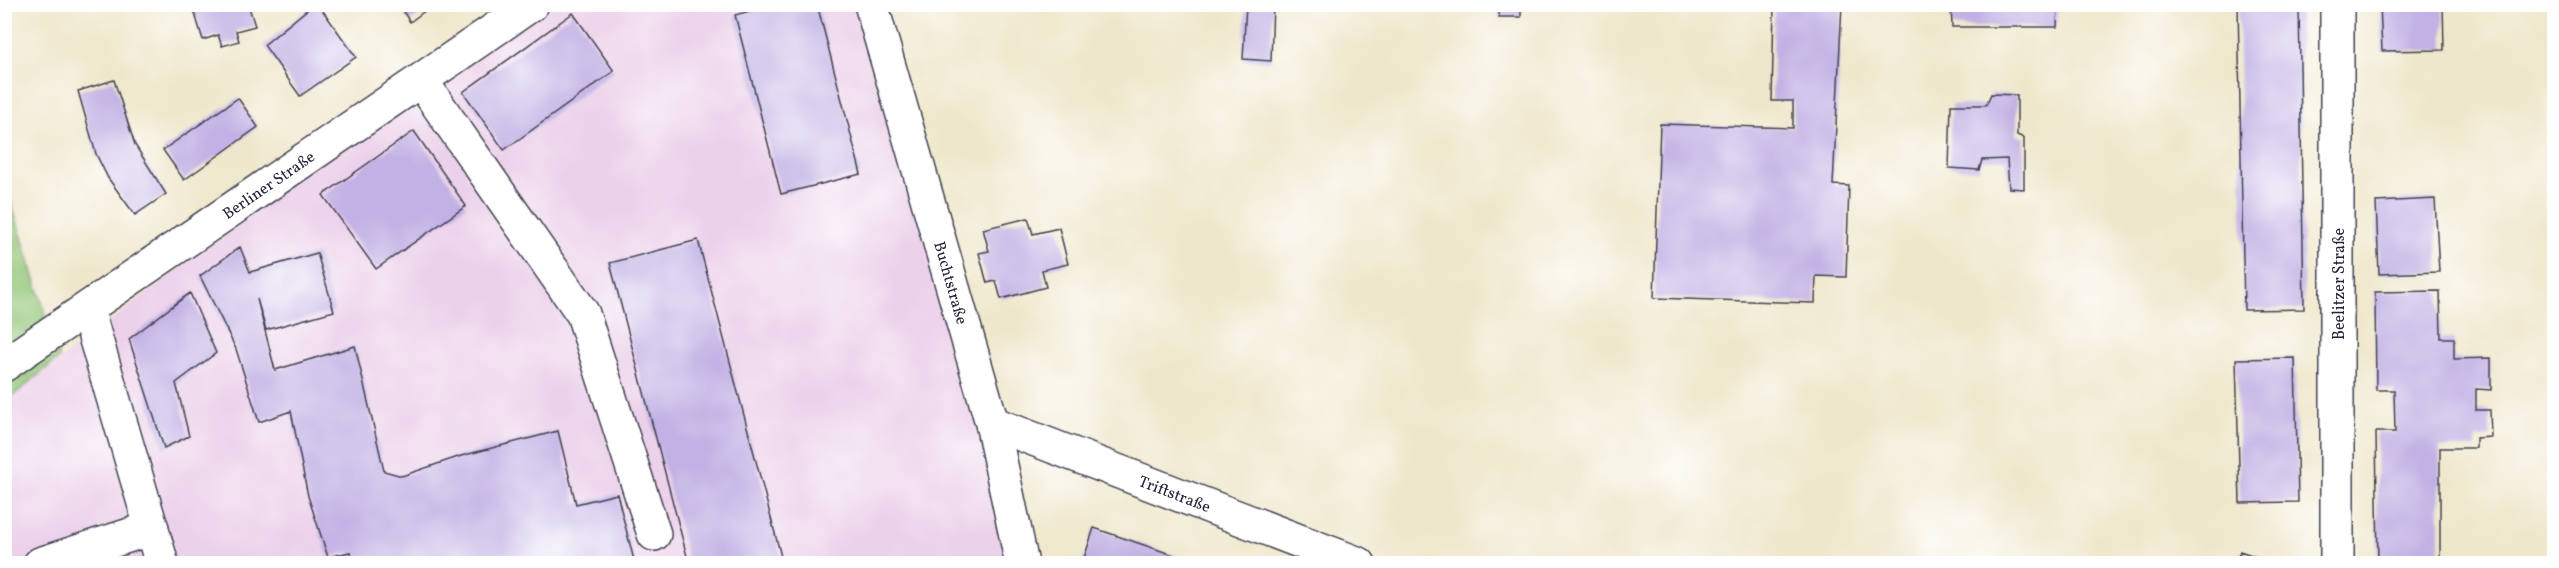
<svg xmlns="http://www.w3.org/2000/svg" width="2559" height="568" font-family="Vollkorn,serif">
<rect width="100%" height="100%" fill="#fff"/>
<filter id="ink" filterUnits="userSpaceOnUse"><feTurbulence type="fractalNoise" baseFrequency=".0167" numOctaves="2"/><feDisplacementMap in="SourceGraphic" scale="12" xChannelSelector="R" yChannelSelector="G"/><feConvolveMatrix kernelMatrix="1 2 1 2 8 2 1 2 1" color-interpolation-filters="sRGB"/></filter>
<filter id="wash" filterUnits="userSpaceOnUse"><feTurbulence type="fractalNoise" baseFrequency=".008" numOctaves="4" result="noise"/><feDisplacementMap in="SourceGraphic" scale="24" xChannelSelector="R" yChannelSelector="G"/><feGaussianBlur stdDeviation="1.35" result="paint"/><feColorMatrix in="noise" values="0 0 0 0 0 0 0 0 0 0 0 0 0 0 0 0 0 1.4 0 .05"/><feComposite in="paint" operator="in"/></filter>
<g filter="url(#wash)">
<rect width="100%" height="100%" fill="#efe7cb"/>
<!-- built -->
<path fill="#ecd1ea" d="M532,5H871L1022,563L5,564V402L422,82Z"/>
<!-- green -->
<path fill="#91c474" stroke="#5a7358" stroke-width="1.5" d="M4,179L59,358L5,402H4Z"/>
<g id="blocks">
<!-- building -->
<path fill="#c1b1e4" d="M192,4H248L255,26L236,31L239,41L222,46L218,35L203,40Z
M314,4H318L356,57L300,96L264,45Z
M398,4H434L410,22Z
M776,4H817L861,174L781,194L735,15Z
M1246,4H1273L1271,61L1243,59Z
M1499,4H1521V17H1499Z
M1774,4H1842L1833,185L1849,186L1846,277L1816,276L1815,303L1654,298L1660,124L1793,128V101H1772Z
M1951,4H2058L2057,27H1952Z
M2238,4H2299L2304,309L2244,310Z
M2380,4H2443L2444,50L2382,51Z
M573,13L614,71L504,150L463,92Z
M114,80L135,145L166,194L135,215L108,178L96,154L78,91Z
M1991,94L2017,95V135L2024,138V189L2009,188L2007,159L1982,160L1979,170L1949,168L1951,105H1986Z
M238,98L258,127L184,180L163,150Z
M414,131L466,206L376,269L323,195Z
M2435,199L2439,272L2379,274L2376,202Z
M1028,218L1033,234L1059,228L1068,264L1042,270L1046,287L1001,299L996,281L987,283L979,253L989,251L983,229Z
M698,240L783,564H689L610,263Z
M240,247L250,272L317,253L334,311L266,330L257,299L275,370L355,346L384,471L402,476L461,456L558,431L576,504L617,494L635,564H354L350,552L328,557L308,496L291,411L259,422L236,349L200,276Z
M2440,291L2441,338H2454V359L2491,358V390L2476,389V410H2490L2491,437L2476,438V448H2440V564H2378L2376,432H2395L2394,390H2376L2375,292Z
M190,293L216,353L176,383L189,436L164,448L129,339Z
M2295,358L2298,502L2240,503L2236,359Z
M1094,528L1197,563V564H1082Z
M2240,551L2275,563V564H2236Z"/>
</g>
</g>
<g filter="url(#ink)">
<use href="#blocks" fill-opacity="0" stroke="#414051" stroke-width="1.5"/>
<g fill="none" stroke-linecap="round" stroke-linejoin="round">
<!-- minor casing -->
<g stroke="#414051" stroke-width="36">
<g id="minor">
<path id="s1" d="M871,4L992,423L1022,564"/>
<path d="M422,82L583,314L654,534"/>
<path d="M87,309L162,564"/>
<path id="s2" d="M4,365L532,4"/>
<path id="s3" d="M992,423L1359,564"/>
<path d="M40,564L152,528"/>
</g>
</g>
<!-- major casing -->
<g stroke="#414051" stroke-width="36">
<path id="major" d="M2337,564V4"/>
</g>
<!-- minor -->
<use href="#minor" stroke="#fff" stroke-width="33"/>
<!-- major -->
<use href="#major" stroke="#fff" stroke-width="33"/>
</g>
</g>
<g text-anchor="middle" stroke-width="6" stroke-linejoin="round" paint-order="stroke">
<!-- street labels -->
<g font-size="16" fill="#22223b" stroke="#fff">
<text dy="6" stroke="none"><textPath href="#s2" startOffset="320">Berliner Straße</textPath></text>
<text dy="6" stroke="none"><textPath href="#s1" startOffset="290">Buchtstraße</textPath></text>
<text transform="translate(2338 284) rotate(-90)" y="6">Beelitzer Straße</text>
<text dy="6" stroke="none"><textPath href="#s3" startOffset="196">Triftstraße</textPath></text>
</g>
</g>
<!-- margin -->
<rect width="2559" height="568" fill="none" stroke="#fff" stroke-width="24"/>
</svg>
